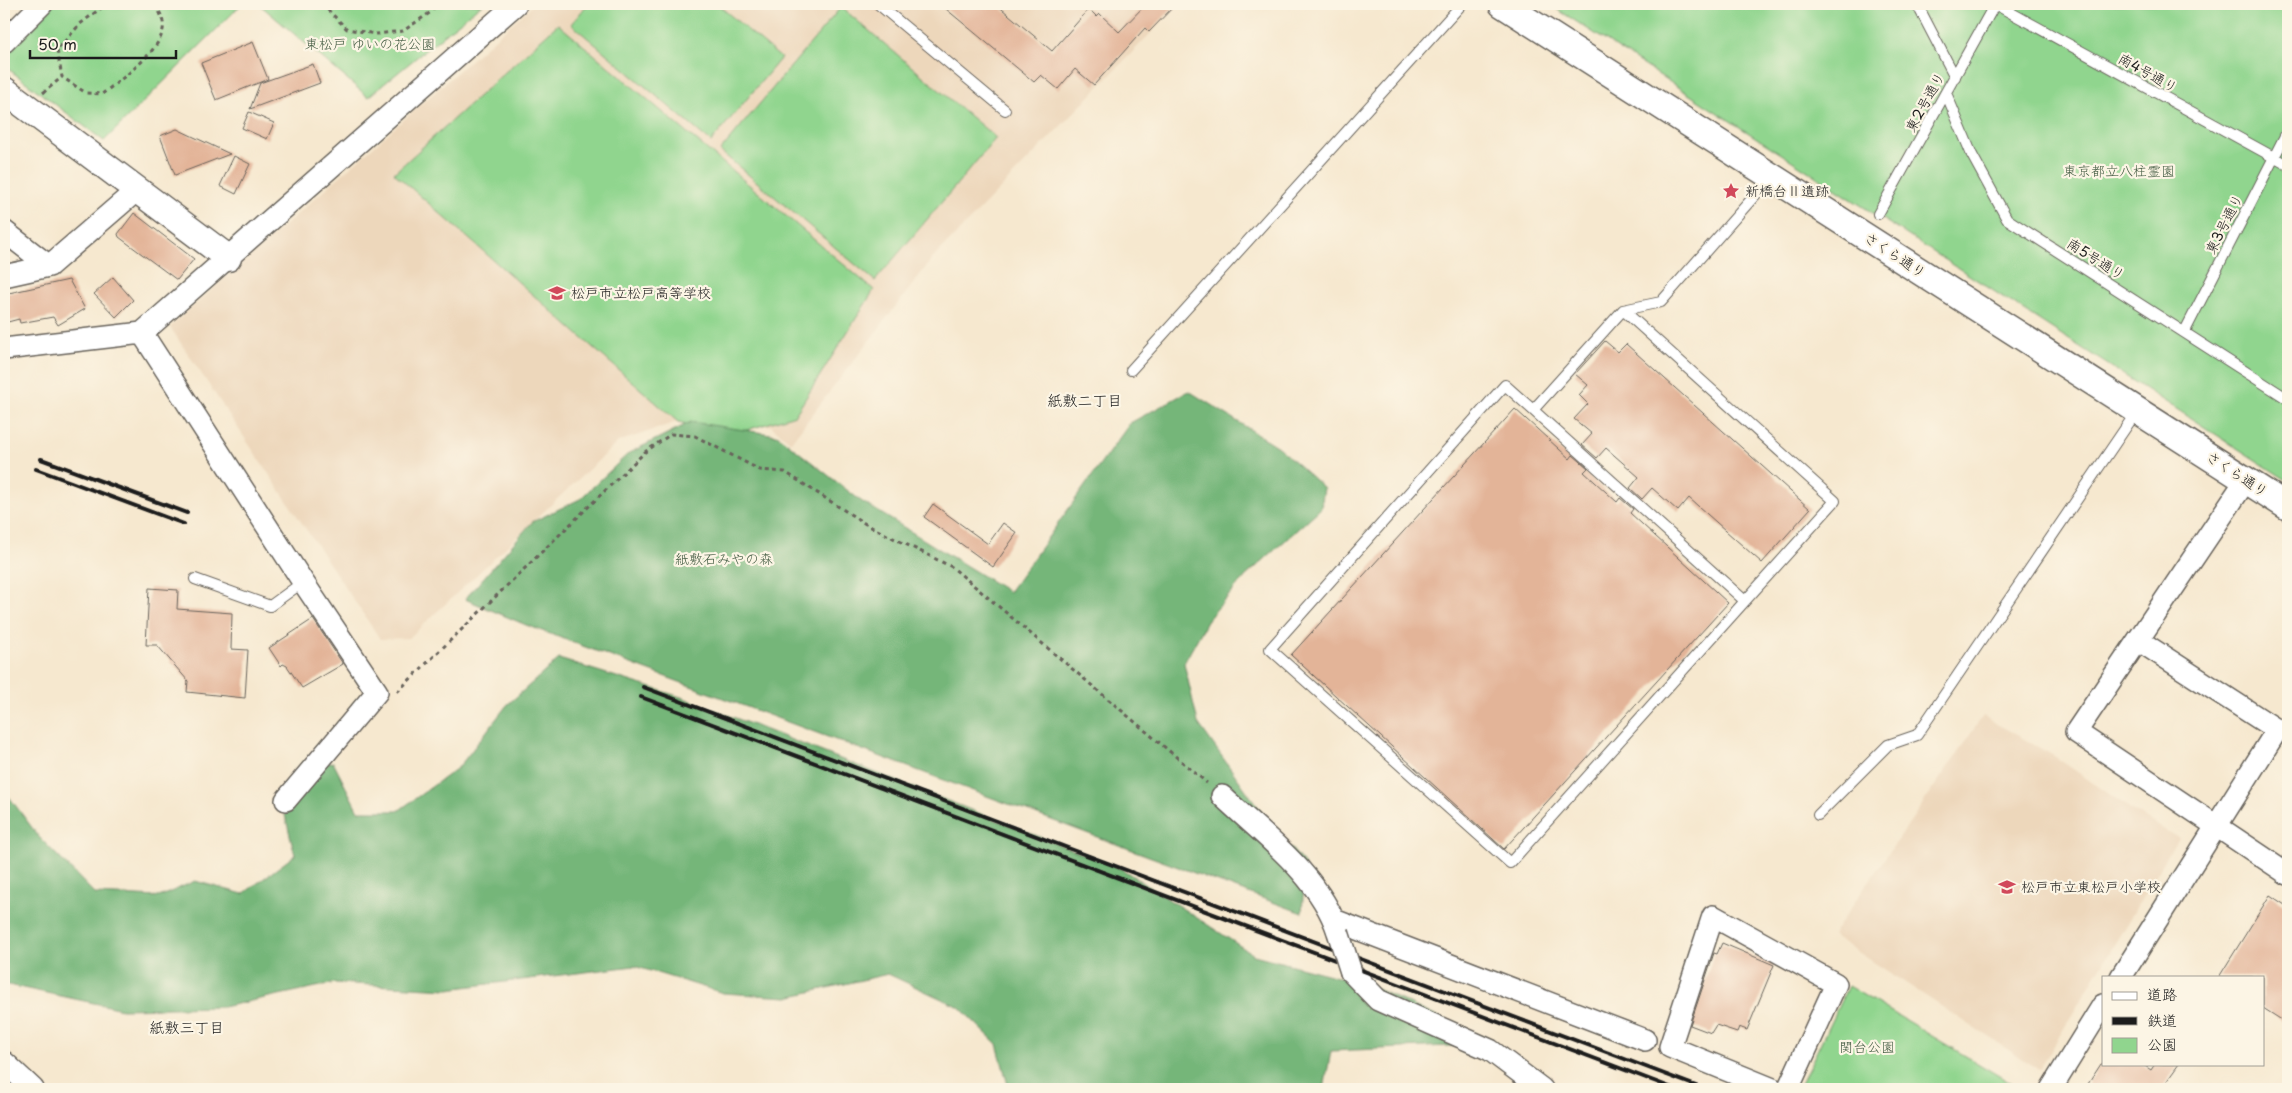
<svg xmlns="http://www.w3.org/2000/svg" width="2292" height="1093" font-family="'Playpen Sans','Klee One',sans-serif">
<rect width="100%" height="100%" fill="#fcf5e5"/>
<filter id="ink" filterUnits="userSpaceOnUse"><feTurbulence type="fractalNoise" baseFrequency=".02" numOctaves="2"/><feDisplacementMap in="SourceGraphic" scale="10" xChannelSelector="R" yChannelSelector="G"/><feConvolveMatrix kernelMatrix="1 2 1 2 8 2 1 2 1" color-interpolation-filters="sRGB"/></filter>
<filter id="wash" filterUnits="userSpaceOnUse"><feTurbulence type="fractalNoise" baseFrequency=".0096" numOctaves="4" result="noise"/><feDisplacementMap in="SourceGraphic" scale="20" xChannelSelector="R" yChannelSelector="G"/><feGaussianBlur stdDeviation="1.12" result="paint"/><feColorMatrix in="noise" values="0 0 0 0 0 0 0 0 0 0 0 0 0 0 0 0 0 1.4 0 .05"/><feComposite in="paint" operator="in"/></filter>
<g filter="url(#wash)">
<rect width="100%" height="100%" fill="#f6e8cf"/>
<!-- built -->
<path fill="#edd7bb" d="M534,4H1179L933,258L791,442L771,426L694,416L618,442L409,638L380,639L170,327Z
M1983,716L2054,756L2138,814L2178,838L2039,1070L1832,935Z"/>
<!-- green -->
<path fill="#90d58e" stroke="#567855" d="M53,4H242L104,141L7,68L4,53Z
M259,4H482L368,97Z
M588,4H717L781,58L711,142L571,24Z
M1549,4H2288V481Z
M841,7L996,138L875,281L720,151Z
M558,24L874,290L795,415L734,434L678,422L394,173Z
M1848,986L2021,1089H1802L1800,1086Z"/>
<!-- forest -->
<path fill="#74b679" stroke="#48694a" d="M1189,391L1278,447L1324,488L1321,508L1246,576L1209,618L1184,663L1198,723L1268,821L1305,865L1302,913L526,625L465,599L532,522L580,499L629,453L691,422L777,435L861,501L1009,592L1130,423Z
M559,659L684,698L1122,869L1254,955L1368,985L1496,1044L1331,1051L1324,1089H1009L997,1044L959,1007L888,974L788,997L723,993L634,966L448,989L335,983L223,1007L122,1009L4,984V790L39,837L95,894L159,897L195,881L243,894L295,855L285,815L314,766L333,762L358,811H398L459,767L507,705Z"/>
<g id="blocks">
<!-- building -->
<path fill="#e3b498" d="M940,4H996L1052,51L1089,9L1097,17L1100,14L1119,32L1146,4H1176L1149,32L1145,28L1094,85L1075,69L1058,89L1041,75L1034,82Z
M253,42L268,79L216,100L201,63Z
M313,64L320,83L250,109L260,83Z
M249,112L274,123L267,139L242,128Z
M177,129L230,154L175,175L160,136Z
M234,156L250,164L236,194L220,186Z
M134,213L194,259L177,280L119,237L118,234Z
M113,277L133,300L116,317L94,294Z
M69,280L85,309L58,325L53,317L20,323L19,319L4,323V294Z
M1605,341L1618,352L1626,344L1810,509L1762,563L1689,498L1678,511L1652,488L1642,499L1630,488L1639,477L1606,448L1597,458L1582,445L1592,434L1574,419L1588,404L1579,395L1588,385L1575,374Z
M1515,409L1570,459L1573,455L1588,468L1584,472L1617,502L1620,498L1633,509L1630,513L1728,603L1504,849L1291,655Z
M933,504L988,544L1003,523L1017,533L993,567L924,517Z
M149,588L178,590L177,609L232,613L231,649L248,650L245,698L187,692L188,681L157,645H146Z
M313,619L343,664L302,688L287,666L283,664L281,666L269,648Z
M2270,895L2288,907V1024L2263,1008V977H2219Z
M1722,943L1774,965L1747,1030L1739,1027L1737,1032L1716,1025L1711,1033L1690,1025L1714,953L1717,954Z
M2101,1064H2142L2151,1070L2155,1064H2179L2161,1089H2096L2088,1084Z"/>
</g>
</g>
<g filter="url(#ink)">
<use href="#blocks" fill-opacity="0" stroke="#68635b" stroke-width="1"/>
<g fill="none" stroke-linecap="round" stroke-linejoin="round">
<!-- service casing -->
<g stroke="#68635b" stroke-width="12">
<path id="service" d="M878,4L1005,110
M1917,4L1955,77
M1995,4L2288,165
M1946,93L1972,155L2007,219L2288,399
M1878,214L1995,4
M1623,310L1835,501L1745,601L1533,410L1623,310L1661,302L1772,176
M2185,331L2288,130
M1131,370L1462,4
M1533,410L1505,385L1270,649L1510,863L1745,601
M195,579L270,606L303,582
M1818,815L1888,745L1917,735L2137,411"/>
</g>
<!-- minor casing -->
<g stroke="#68635b" stroke-width="24">
<path id="minor" d="M4,42L42,4
M4,231L49,266L137,190
M4,276L49,266
M142,333L303,582L377,692L286,800
M4,349L142,333L516,4
M2246,480L2076,732L2288,874
M1222,796C1263,835 1320,876 1338,932
M1334,920L1645,1040
M1351,972L1378,1000L1490,1050L1542,1089
M2121,977L2277,730L2138,640
M4,1062L33,1089
M1773,1089L1670,1047L1713,916L1836,984L1788,1089
M2051,1089L2103,1005"/>
</g>
<!-- tertiary casing -->
<g stroke="#68635b" stroke-width="29">
<path id="tertiary" d="M1502,4L2288,507
M4,90L228,258"/>
</g>
<!-- path -->
<path stroke="#68635b" stroke-width="3" stroke-dasharray="4 4" stroke-linecap="butt" d="M134,4L105,5L80,24L57,50L62,77L86,93L102,94C120,80 168,47 163,22C162,16 158,9 155,4
M322,4L347,29L376,34L403,31L431,12L436,4
M43,93L62,77
M397,692L645,452L671,434L695,436L760,470L785,472L867,525L952,567L1207,783"/>
<!-- service -->
<use href="#service" stroke="#fff" stroke-width="10"/>
<!-- minor -->
<use href="#minor" stroke="#fff" stroke-width="21"/>
<!-- tertiary -->
<use href="#tertiary" stroke="#fff" stroke-width="26"/>
<!-- rail -->
<path stroke="#1c1c1c" stroke-width="4" d="M41,459L187,513
M36,469L184,524
M643,687L1704,1089
M641,697L1675,1089"/>
<!-- minor-bridge casing -->
<g stroke="#68635b" stroke-width="24" stroke-linecap="butt">
<path id="minor-bridge" d="M1338,932L1351,972"/>
</g>
<!-- minor-bridge -->
<use href="#minor-bridge" stroke="#fff" stroke-width="21"/>
</g>
</g>
<!-- icons -->
<defs>
<g id="sight-bare" transform="scale(1.35)"><path d="M0-6L1.8-2.2L6-1.7L2.9 1.2L3.7 5.4L0 3.3L-3.7 5.4L-2.9 1.2L-6-1.7L-1.8-2.2Z" fill="#d1495b" stroke="#fcf5e5" stroke-width="2.5" paint-order="stroke"/></g>
<g id="school-bare" transform="scale(1.35)"><path d="M0-5L7-2L0 1L-7-2ZM-4 1L0 2.5L4 1V4Q0 6-4 4Z" fill="#d1495b" stroke="#fcf5e5" stroke-width="2.5" paint-order="stroke"/></g>
</defs>
<g fill-rule="evenodd">
<use href="#sight-bare" x="1731" y="191"/>
<use href="#school-bare" x="557" y="293"/>
<use href="#school-bare" x="2007" y="887"/>
</g>
<g text-anchor="middle" stroke-width="4.5" stroke-linejoin="round" paint-order="stroke">
<!-- park labels -->
<g font-size="14" fill="#455d44" stroke="#fcf5e5">
<text x="370" y="49">東松戸 ゆいの花公園</text>
<text x="2119" y="176">東京都立八柱霊園</text>
<text x="724" y="564">紙敷石みやの森</text>
<text x="1867" y="1052">関台公園</text>
</g>
<!-- street labels -->
<g font-size="14" fill="#1c1c1c" stroke="#fcf5e5">
<text transform="translate(2148 73) rotate(29)" y="5">南4号通り</text>
<text transform="translate(1925 102) rotate(-61)" y="5">東2号通り</text>
<text transform="translate(2224 224) rotate(-63)" y="5">東3号通り</text>
<text transform="translate(1895 255) rotate(33)" y="5">さくら通り</text>
<text transform="translate(2096 259) rotate(32)" y="5">南5号通り</text>
<text transform="translate(2237 474) rotate(33)" y="5">さくら通り</text>
</g>
<!-- poi labels -->
<g font-size="14" fill="#1c1c1c" stroke="#fcf5e5" text-anchor="start">
<text x="1745" y="196">新橋台Ⅱ遺跡</text>
<text x="571" y="298">松戸市立松戸高等学校</text>
<text x="2021" y="892">松戸市立東松戸小学校</text>
</g>
<!-- neighbourhood labels -->
<g font-size="15" fill="#1c1c1c" stroke="#fcf5e5">
<text x="1085" y="406">紙敷二丁目</text>
<text x="187" y="1033">紙敷三丁目</text>
</g>
</g>
<!-- margin -->
<rect width="2292" height="1093" fill="none" stroke="#fcf5e5" stroke-width="20"/>
<!-- legend -->
<rect x="2102" y="976" width="162" height="90" fill="#fcf5e5" stroke="#a29e95"/>
<rect x="2112" y="992" width="25" height="8" fill="#ffffff" stroke="#a29e95"/>
<text x="2147" y="1000" font-size="15" fill="#1c1c1c">道路</text>
<rect x="2112" y="1017" width="25" height="8" fill="#1c1c1c" stroke="#a29e95"/>
<text x="2147" y="1026" font-size="15" fill="#1c1c1c">鉄道</text>
<rect x="2112" y="1038" width="25" height="15" fill="#90d58e" stroke="#a29e95"/>
<text x="2147" y="1050" font-size="15" fill="#1c1c1c">公園</text>
<!-- scale -->
<path d="M30 50v8h146v-8" fill="none" stroke="#1c1c1c" stroke-width="2.5"/>
<text x="38" y="50" font-size="15" fill="#1c1c1c" stroke="#fcf5e5" stroke-width="4" paint-order="stroke">50 m</text>
</svg>
